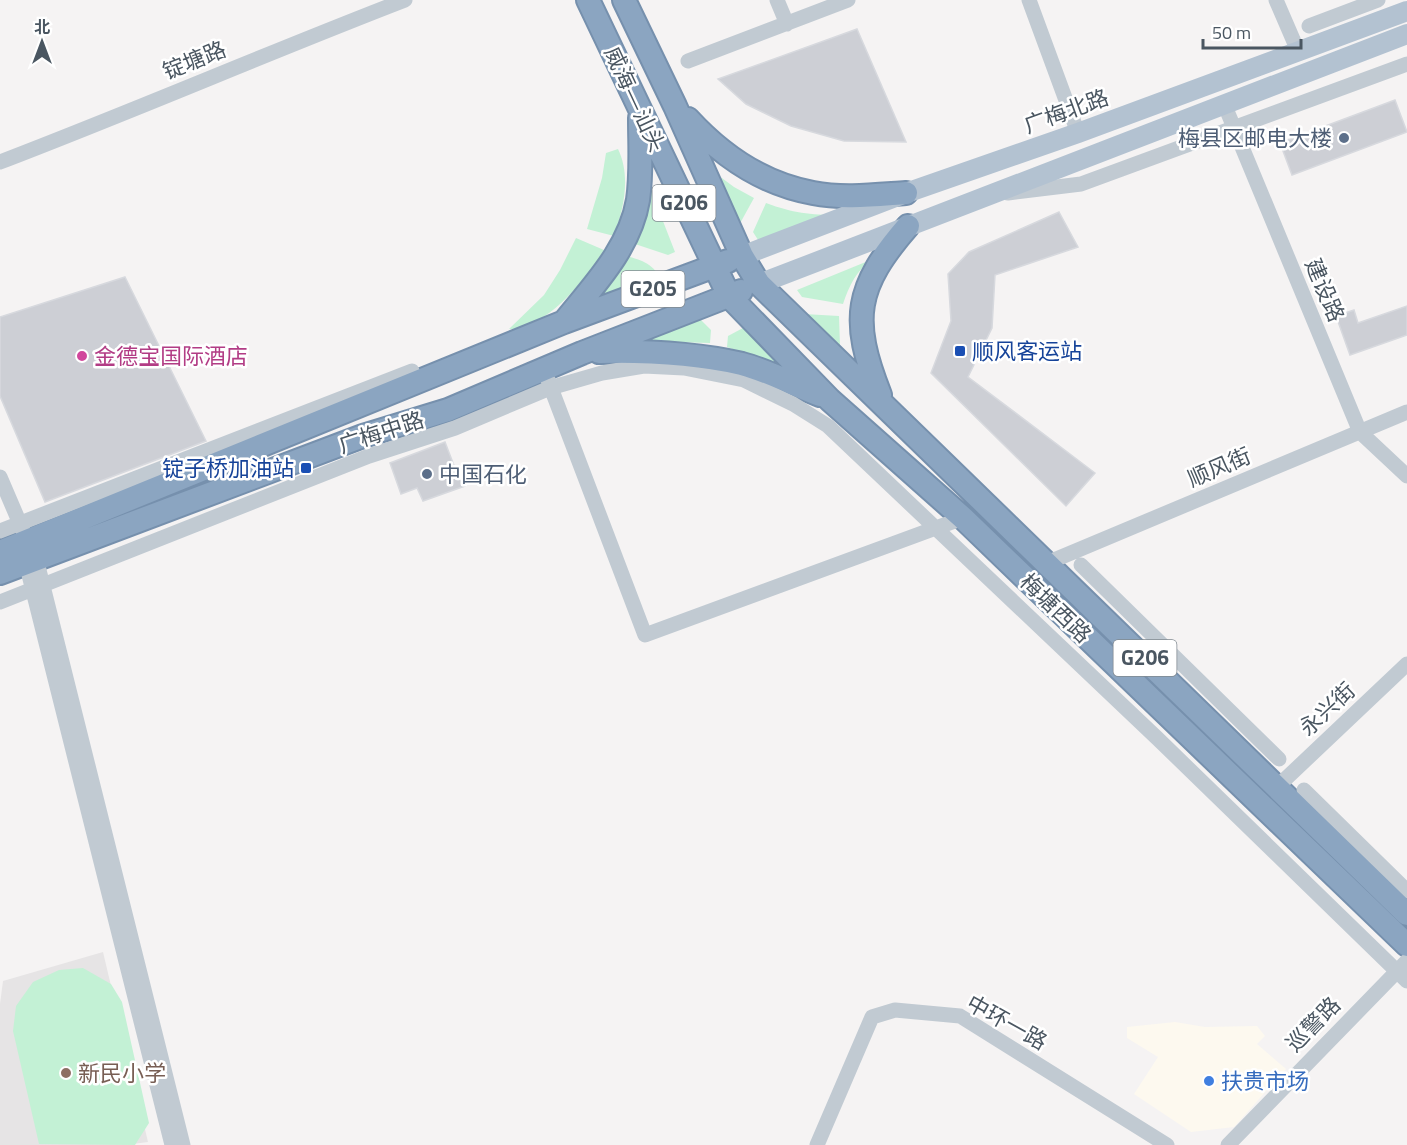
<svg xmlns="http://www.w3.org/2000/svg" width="1407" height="1145" font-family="'Titillium Web','Noto Sans SC',sans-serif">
<rect width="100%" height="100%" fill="#f5f3f3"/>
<!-- commercial -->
<path fill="#fdf9ef" d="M1175,1022L1205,1027L1257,1026L1265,1036L1257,1044L1286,1069L1234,1127L1191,1132L1134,1094L1158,1057L1127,1038V1027Z"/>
<!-- education -->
<path fill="#e6e4e5" d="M103,952L148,1142L125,1145H0V1004L3,981Z"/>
<!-- green -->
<path fill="#c3f1d5" d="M618,149C631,176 624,208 614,236L587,229L602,178L606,153Z
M707,167L734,187L754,198L738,227Z
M645,175L675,252L668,255L629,242Z
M766,203C793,213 810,215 838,215L760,243L753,232Z
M576,238L604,250C587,279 545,330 509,329L544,295L560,270Z
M623,255C640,260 652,262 661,279L581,311Z
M873,259C857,269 849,286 843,304L802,297L797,290Z
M804,314L839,316L840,346L844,363Z
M699,318L711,330L710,343L638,341Z
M743,328L787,368L727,347L728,336Z
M83,968L111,984L122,1002L149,1123L135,1145L39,1144L13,1031L16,1006L33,982L59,970Z"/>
<!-- building -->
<path fill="#cdcfd5" stroke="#d7d9de" stroke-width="1.5" d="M857,29L906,142L844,141L791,126L746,104L718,79Z
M1395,100L1407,132L1292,175L1280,143Z
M1059,212L1078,247L995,275L992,328L968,377L1095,473L1066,506L931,373L951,321L948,274L969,252Z
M125,277L206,441L45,502L0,396V317Z
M1407,306V335L1350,355L1336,316L1354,310L1358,323Z
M445,442L458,476L461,475L465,486L423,501L417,488L401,494L390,463Z"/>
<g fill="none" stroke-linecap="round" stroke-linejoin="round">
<!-- highway casing -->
<g stroke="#7690ad" stroke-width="26">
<path id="highway" d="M588,0L729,296L830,400L963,518L1407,945
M624,0L675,106L742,256L759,284L1407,914
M688,119C722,156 763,184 813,193C843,199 876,195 906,193
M565,321C594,285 630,248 638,200C642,173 640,145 640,118
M599,352C648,351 694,353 742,364C769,371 794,385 820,395
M880,395C850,319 855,287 908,226
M0,552L564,322L728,261
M0,573L363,436L448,410L582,353L741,291"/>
</g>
<!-- minor -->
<path stroke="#c1cad2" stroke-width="15" d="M777,0L787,24
M1029,0L1078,133
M1276,0L1298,51
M1309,26L1378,0
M688,61L848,0
M1225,106L1360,432L1407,476
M0,162C136,110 270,52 405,0
M1008,193L1081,184L1407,64
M548,380L645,635L963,518
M0,477L24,533
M0,531L412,371L417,382
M36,558L183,1145
M26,563L172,1145
M1047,563L1407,412
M1081,565L1279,759
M0,602L369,456L455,428L550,388L602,373L644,366L684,368L744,380L793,404L828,426L1157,738L1407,981
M1277,787L1407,664
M1304,790L1407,891
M817,1145L872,1017L895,1010L960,1016L1167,1145
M1228,1145L1407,961"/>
<!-- major -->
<path stroke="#b3c2d1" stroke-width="20" d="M742,256L906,193L1078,133L1407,11
M759,284L1407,34"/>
<!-- highway -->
<use href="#highway" stroke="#8ba5c1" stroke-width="22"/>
</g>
<!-- markers -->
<g fill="#5c6f8a" stroke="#fff" stroke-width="2">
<circle cx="1344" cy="138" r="6"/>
<circle cx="427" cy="474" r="6"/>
</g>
<g fill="#1a4fb4" stroke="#fff" stroke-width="2">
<rect x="954" y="345" width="12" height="12" rx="3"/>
<rect x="300" y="462" width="12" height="12" rx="3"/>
</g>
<circle fill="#d1479c" stroke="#fff" stroke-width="2" cx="82" cy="356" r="6"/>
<circle fill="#8d6e63" stroke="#fff" stroke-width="2" cx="66" cy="1073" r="6"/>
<circle fill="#3f7fe0" stroke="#fff" stroke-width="2" cx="1209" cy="1081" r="6"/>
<g text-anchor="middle" stroke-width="5" stroke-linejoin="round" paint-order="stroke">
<!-- shield labels -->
<g fill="#fff" stroke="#808990" stroke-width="1.5">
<rect x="652.5" y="185" width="63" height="36" rx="4.5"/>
<rect x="621.5" y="271" width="63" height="36" rx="4.5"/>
<rect x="1113.5" y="640" width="63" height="36" rx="4.5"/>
</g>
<g font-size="21" font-weight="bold" fill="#4a5661">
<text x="684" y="210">G206</text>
<text x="653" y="296">G205</text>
<text x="1145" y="665">G206</text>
</g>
<!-- street labels -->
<g font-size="22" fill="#4a5661" stroke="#fff">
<text transform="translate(194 60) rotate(-22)" y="8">锭塘路</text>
<text transform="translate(635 99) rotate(65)" y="8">威海—汕头</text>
<text transform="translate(1066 111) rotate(-20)" y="8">广梅北路</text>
<text transform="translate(1325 290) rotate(67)" y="8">建设路</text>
<text transform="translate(381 432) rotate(-18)" y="8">广梅中路</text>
<text transform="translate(1219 467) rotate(-23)" y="8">顺风街</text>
<text transform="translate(1056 608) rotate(44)" y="8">梅塘西路</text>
<text transform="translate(1327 709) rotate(-43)" y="8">永兴街</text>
<text transform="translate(1007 1022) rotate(29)" y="8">中环一路</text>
<text transform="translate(1313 1024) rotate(-46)" y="8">巡警路</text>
</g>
<!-- service labels -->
<g font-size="22" fill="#4e5e75" stroke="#fff" text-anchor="end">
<text x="1332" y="146">梅县区邮电大楼</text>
<text x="439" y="482" text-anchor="start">中国石化</text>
</g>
<!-- transit labels -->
<g font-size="22" fill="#164399" stroke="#fff" text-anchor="start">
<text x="972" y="359">顺风客运站</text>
<text x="294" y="476" text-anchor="end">锭子桥加油站</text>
</g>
<!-- hotel labels -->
<g font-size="22" fill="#b23c85" stroke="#fff" text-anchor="start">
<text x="94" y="364">金德宝国际酒店</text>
</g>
<!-- education labels -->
<g font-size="22" fill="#785e54" stroke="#fff" text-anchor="start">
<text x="78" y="1081">新民小学</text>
</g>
<!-- shop labels -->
<g font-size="22" fill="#366cbe" stroke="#fff" text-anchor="start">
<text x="1221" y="1089">扶贵市场</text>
</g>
</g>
<!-- north arrow -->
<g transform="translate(42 42)" stroke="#ffffff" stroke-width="4.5" paint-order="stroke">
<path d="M0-4.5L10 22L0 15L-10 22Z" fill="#4a5661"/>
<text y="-9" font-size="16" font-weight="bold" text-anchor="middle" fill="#4a5661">北</text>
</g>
<!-- scale -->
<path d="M1203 39v9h98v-9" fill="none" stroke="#4a5661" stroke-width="3"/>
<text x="1212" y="39" font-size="18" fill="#4a5661" stroke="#ffffff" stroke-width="4.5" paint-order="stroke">50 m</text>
</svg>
